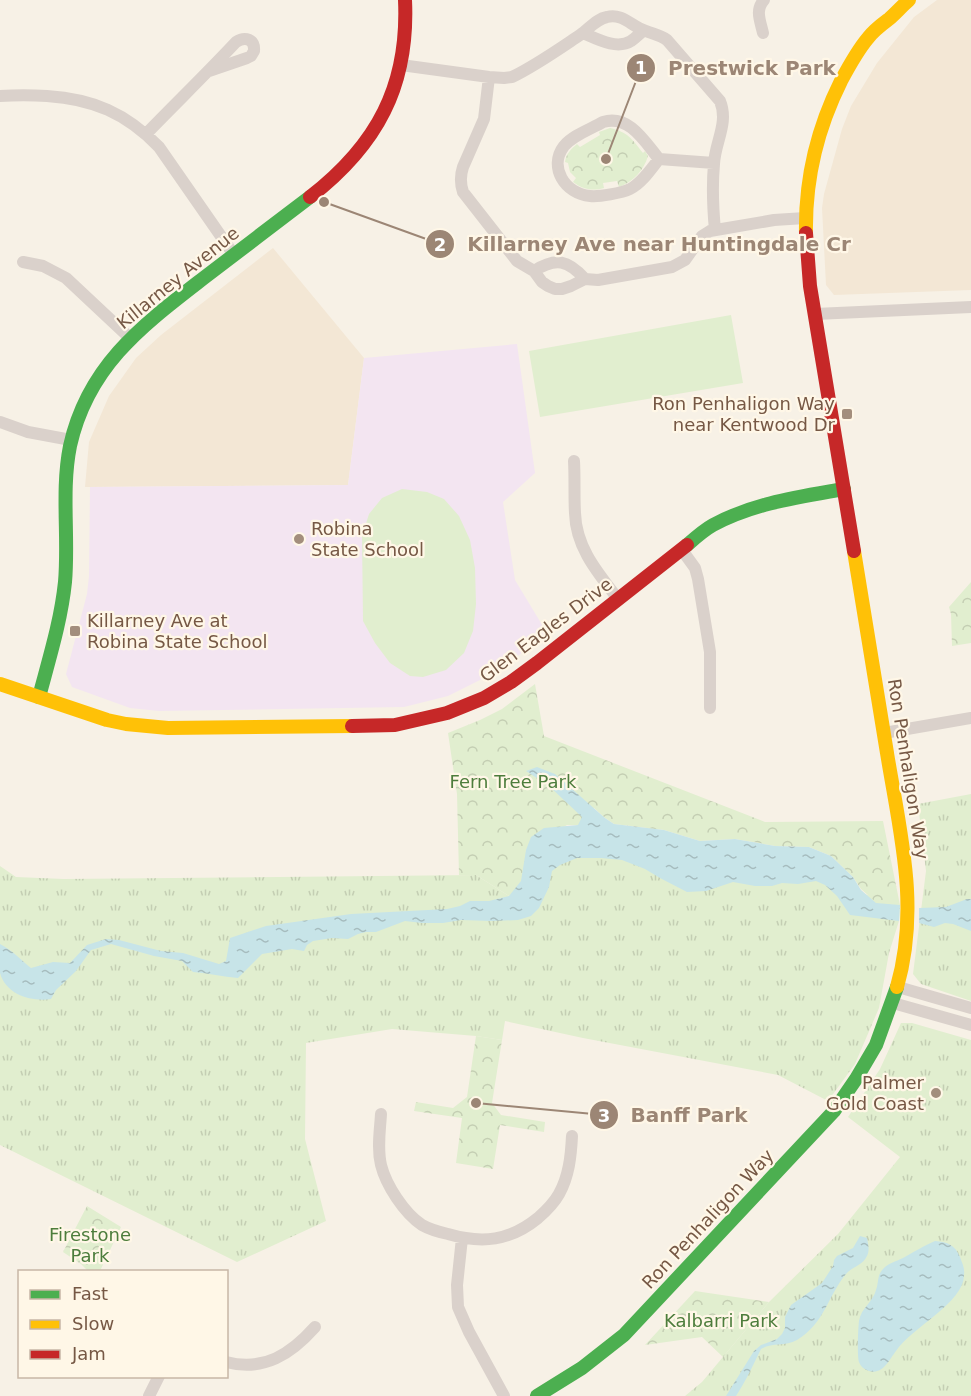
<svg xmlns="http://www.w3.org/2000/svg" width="971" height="1396" font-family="'DejaVu Sans',sans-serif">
<defs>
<pattern id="grass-tufts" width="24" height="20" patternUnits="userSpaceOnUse" patternTransform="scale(1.5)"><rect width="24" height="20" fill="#e1eecf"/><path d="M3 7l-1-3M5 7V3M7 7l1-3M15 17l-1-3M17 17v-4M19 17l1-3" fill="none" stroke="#c4ceb3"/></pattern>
<pattern id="forest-crowns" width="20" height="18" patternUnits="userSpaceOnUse" patternTransform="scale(1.5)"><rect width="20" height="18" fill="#e1eecf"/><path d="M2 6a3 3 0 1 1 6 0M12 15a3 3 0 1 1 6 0" fill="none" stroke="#c4ceb3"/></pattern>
<pattern id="water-ripples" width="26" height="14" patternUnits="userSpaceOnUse" patternTransform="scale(1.5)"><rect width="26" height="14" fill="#c7e4e8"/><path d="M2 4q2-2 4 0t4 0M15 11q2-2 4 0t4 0" fill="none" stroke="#a6bcbe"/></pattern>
</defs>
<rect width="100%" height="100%" fill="#f7f1e6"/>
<!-- residential -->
<path fill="#f3e7d5" d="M937,0H971V290L834,295L826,285L822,208L824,194L842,129L851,106L877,63L914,17Z
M273,248L364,358L348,485L85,487L89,442L109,396L136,358L161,335Z"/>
<!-- education -->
<path fill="#f3e5f1" d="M517,344L535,473L503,502L515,580L547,633L519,655L488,676L448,696L404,707L159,711L130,708L72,687L66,674L87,594L89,576L90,487L348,485L364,358Z"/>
<!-- grass -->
<path fill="url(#grass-tufts)" d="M971,794V1001L921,984L913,974L926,871L918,804Z
M652,828L900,905L899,921L889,953L879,1008L855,1064L828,1101L778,1075L583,1038L505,1021L502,1040L476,1036L392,1029L306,1043L305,1139L326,1221L237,1262L0,1145V866L16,877L64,879L476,875L509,896L526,850Z
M901,1023H912L971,1040V1396H685L702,1382L769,1302L838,1234L900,1157L848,1117L880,1069Z"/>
<!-- forest -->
<path fill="url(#forest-crowns)" d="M610,128C628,132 632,139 643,153L645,151L648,156C644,170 633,182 619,187L617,181L603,183L604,188C592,191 584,190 573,182L576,178L570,172L568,163L565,162C566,154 571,149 577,144L580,147L600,135L599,132Z
M971,582V643L952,646L951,614L949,607Z
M535,684L544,736L765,822L883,821L900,905L877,903L861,889L853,877L831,856L809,847L775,846L735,839L700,841L664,830L614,824L605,818L594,808L579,825H567L526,850L521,881L509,896L476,875H459L457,794L448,733L480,720L502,709Z
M476,1036L502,1040L492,1103L501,1115L545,1122L544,1132L500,1125L493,1169L456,1163L462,1118L414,1111L416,1102L453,1108L467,1097Z
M87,1206L121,1227L100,1271H88L81,1264L63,1252Z
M695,1291L769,1302L723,1357L702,1337L645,1345Z"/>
<!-- pitch -->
<path fill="#e1eecf" d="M731,315L743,383L540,417L529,351Z
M402,489L427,492L444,499L459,516L470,540L475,568L476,604L473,631L464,653L446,670L423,677L410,676L390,663L375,643L363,621L362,536L369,514L382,498Z"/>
<!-- water -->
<path fill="url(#water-ripples)" d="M537,767L555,774L605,818L614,824L664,830L700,841L735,839L775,846L809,847L831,856L853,877L861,890L876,903L900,905L899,921L850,915L837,896L825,885L816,881L798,884L782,883L772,886H755L733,882L706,891L687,892L660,878L645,869L622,860L601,858H577L560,865L552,871L549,887L539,908L531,916L518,920L492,921L461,920L443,923H422L405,921L376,932H366L358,934L348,939L332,938L313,941L307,945L304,951L292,949L262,954L238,978C223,977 208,973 193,972L182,961L154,956L111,944L91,950L76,971L56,990L51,999C32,1002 6,995 0,973C0,964 0,953 0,944C12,950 21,960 31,968L53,962L70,963L87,945L106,939L119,940L161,951L183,953L219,964L226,961L230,938L266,926L351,914L447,909L460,906L470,901H489L509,896L521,881L526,850L531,837L544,828L578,825L582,817L549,786L526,771Z
M967,899H971V931L953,924L945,923L934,927L919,923V908L946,907Z
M860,1236L867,1238C868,1244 870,1250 867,1256C863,1265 852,1267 846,1274C827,1297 825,1323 797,1340C785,1347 772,1342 761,1349C753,1365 746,1381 736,1396H726L754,1351L761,1345L777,1339L782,1334L785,1328V1317L791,1305L822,1283L833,1266L834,1260L837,1256L853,1248Z
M935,1241C948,1242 955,1245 960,1257C962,1263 965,1268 964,1275C964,1303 912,1327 896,1351C889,1360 883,1375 869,1371C864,1369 861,1367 859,1362C857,1356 858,1329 859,1321C861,1308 873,1302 876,1290C879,1282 877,1275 883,1269C888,1263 897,1261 903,1258C914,1252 923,1246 935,1241Z"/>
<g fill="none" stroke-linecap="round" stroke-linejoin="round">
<!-- street -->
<path stroke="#dad1cb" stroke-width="12" d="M583,33C597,39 617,50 631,41C636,38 639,34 643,31
M763,33C760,20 755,10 764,0
M401,65L489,77L504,78L512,77C535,66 559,49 580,35C589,29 596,19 607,17C623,13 632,27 646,31C653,34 660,35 667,40L720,101C729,123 715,142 714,164C712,186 713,209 715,230
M489,77L484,119L463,167C460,176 460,183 463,192L517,261L534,271L542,282L548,286L555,289H562L571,286L585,279L598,280L672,267L685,260L702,236L710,231L774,220L805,218
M0,96C16,95 31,95 47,96C93,99 126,113 159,147L234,255
M146,134C176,103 207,73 236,42C245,36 255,39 254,51L251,56L247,58L209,71
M659,159C651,169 642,183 630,189C622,193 599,197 590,196C565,194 548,167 564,146C573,135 591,129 603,122C629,114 645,142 659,159L714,163
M23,262L43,266L66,278L130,338
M534,271C556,257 568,260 585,279
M815,314L971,307
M0,422L28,432L71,440
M574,461C575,479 574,496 575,513C576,548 598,573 618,599
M682,550L695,568L698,579L710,652V708
M884,733L971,718
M898,987L971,1008
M893,1003L971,1025
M381,1114C380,1131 377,1148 381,1165C386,1185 404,1213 422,1225C429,1229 439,1232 448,1234C482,1244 510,1241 538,1218C546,1211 554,1203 559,1194C569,1176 571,1156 572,1136
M462,1238L457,1285L458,1307L469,1332L504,1396
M226,1362C264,1372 291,1354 315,1327
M149,1396L159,1376"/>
<!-- fast -->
<path stroke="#4caf50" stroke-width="14" d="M687,545C695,538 704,530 713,525C754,503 799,497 844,489
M39,697C49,659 61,621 65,582C69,537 61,491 70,446C88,365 143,325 205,277C240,250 275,224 310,197
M537,1396L582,1368L624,1335L834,1111L856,1079L876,1045L897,987"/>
<!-- slow -->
<path stroke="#ffc107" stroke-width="14" d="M806,233C805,179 817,129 841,81C849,66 857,51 868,38C874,30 881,25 889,19C896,13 902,6 909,0
M854,551C865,619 876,686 887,753C900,833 920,907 897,987
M0,684L107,720L126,724L168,728L352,726"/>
<!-- jam -->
<path stroke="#c62828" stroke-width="14" d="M310,197C377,145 409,86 405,0
M806,233L810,286L854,551
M352,726L395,725L447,713L484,698L511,682L537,663L687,545"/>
</g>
<!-- markers -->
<g fill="#a38e7d" stroke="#fff7e7" stroke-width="2">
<rect x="841" y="408" width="12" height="12" rx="3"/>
<circle cx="299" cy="539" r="6"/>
<rect x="69" y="625" width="12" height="12" rx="3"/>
<circle cx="936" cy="1093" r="6"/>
</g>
<g text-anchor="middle" stroke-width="4.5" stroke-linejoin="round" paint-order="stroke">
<!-- street labels -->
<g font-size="18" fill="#765845" stroke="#fff7e7">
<text transform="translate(178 278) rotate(-39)" y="6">Killarney Avenue</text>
<text transform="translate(546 630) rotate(-37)" y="6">Glen Eagles Drive</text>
<text transform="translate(908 769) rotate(81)" y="6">Ron Penhaligon Way</text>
<text transform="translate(708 1219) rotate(-47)" y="6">Ron Penhaligon Way</text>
</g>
<!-- poi labels -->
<g font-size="18" fill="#765845" stroke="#fff7e7" text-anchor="end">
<text x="835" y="410">Ron Penhaligon Way<tspan x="835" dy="21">near Kentwood Dr</tspan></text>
<text x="311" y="535" text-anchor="start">Robina<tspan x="311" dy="21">State School</tspan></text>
<text x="87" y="627" text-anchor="start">Killarney Ave at<tspan x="87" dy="21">Robina State School</tspan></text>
<text x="924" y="1089">Palmer<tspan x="924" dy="21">Gold Coast</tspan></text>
</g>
<!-- park labels -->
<g font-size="18" fill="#4d7d3c" stroke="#fff7e7">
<text x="513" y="788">Fern Tree Park</text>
<text x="90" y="1241">Firestone<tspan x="90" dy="21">Park</tspan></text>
<text x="721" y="1327">Kalbarri Park</text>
</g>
</g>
<!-- callouts -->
<path fill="none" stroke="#9c8675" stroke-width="2" d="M606 159L641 68M324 202L440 244M476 1103L604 1115"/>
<g fill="#9c8675" stroke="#fff7e7" stroke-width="2">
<circle cx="606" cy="159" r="6"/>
<circle cx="324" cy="202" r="6"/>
<circle cx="476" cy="1103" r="6"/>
<circle cx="641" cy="68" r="15"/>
<circle cx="440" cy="244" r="15"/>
<circle cx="604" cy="1115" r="15"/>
</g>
<g font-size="18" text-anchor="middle" font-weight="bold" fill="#fff">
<text x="641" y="74">1</text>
<text x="440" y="251">2</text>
<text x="604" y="1122">3</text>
</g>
<g font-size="20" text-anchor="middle" font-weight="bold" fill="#9c8675" stroke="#fff7e7" stroke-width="4.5" stroke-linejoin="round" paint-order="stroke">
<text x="752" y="75">Prestwick Park</text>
<text x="659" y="251">Killarney Ave near Huntingdale Cr</text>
<text x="689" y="1122">Banff Park</text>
</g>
<!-- legend -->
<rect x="18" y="1270" width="210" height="108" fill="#fff7e7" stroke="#c8b7a6" stroke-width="1.5"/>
<rect x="30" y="1290" width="30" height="9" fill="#4caf50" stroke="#c8b7a6" stroke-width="1.5"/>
<text x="72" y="1300" font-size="18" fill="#765845">Fast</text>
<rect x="30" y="1320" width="30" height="9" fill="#ffc107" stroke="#c8b7a6" stroke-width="1.5"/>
<text x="72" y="1330" font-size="18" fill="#765845">Slow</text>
<rect x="30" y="1350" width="30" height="9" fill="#c62828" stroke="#c8b7a6" stroke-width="1.5"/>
<text x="72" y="1360" font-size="18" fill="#765845">Jam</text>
</svg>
